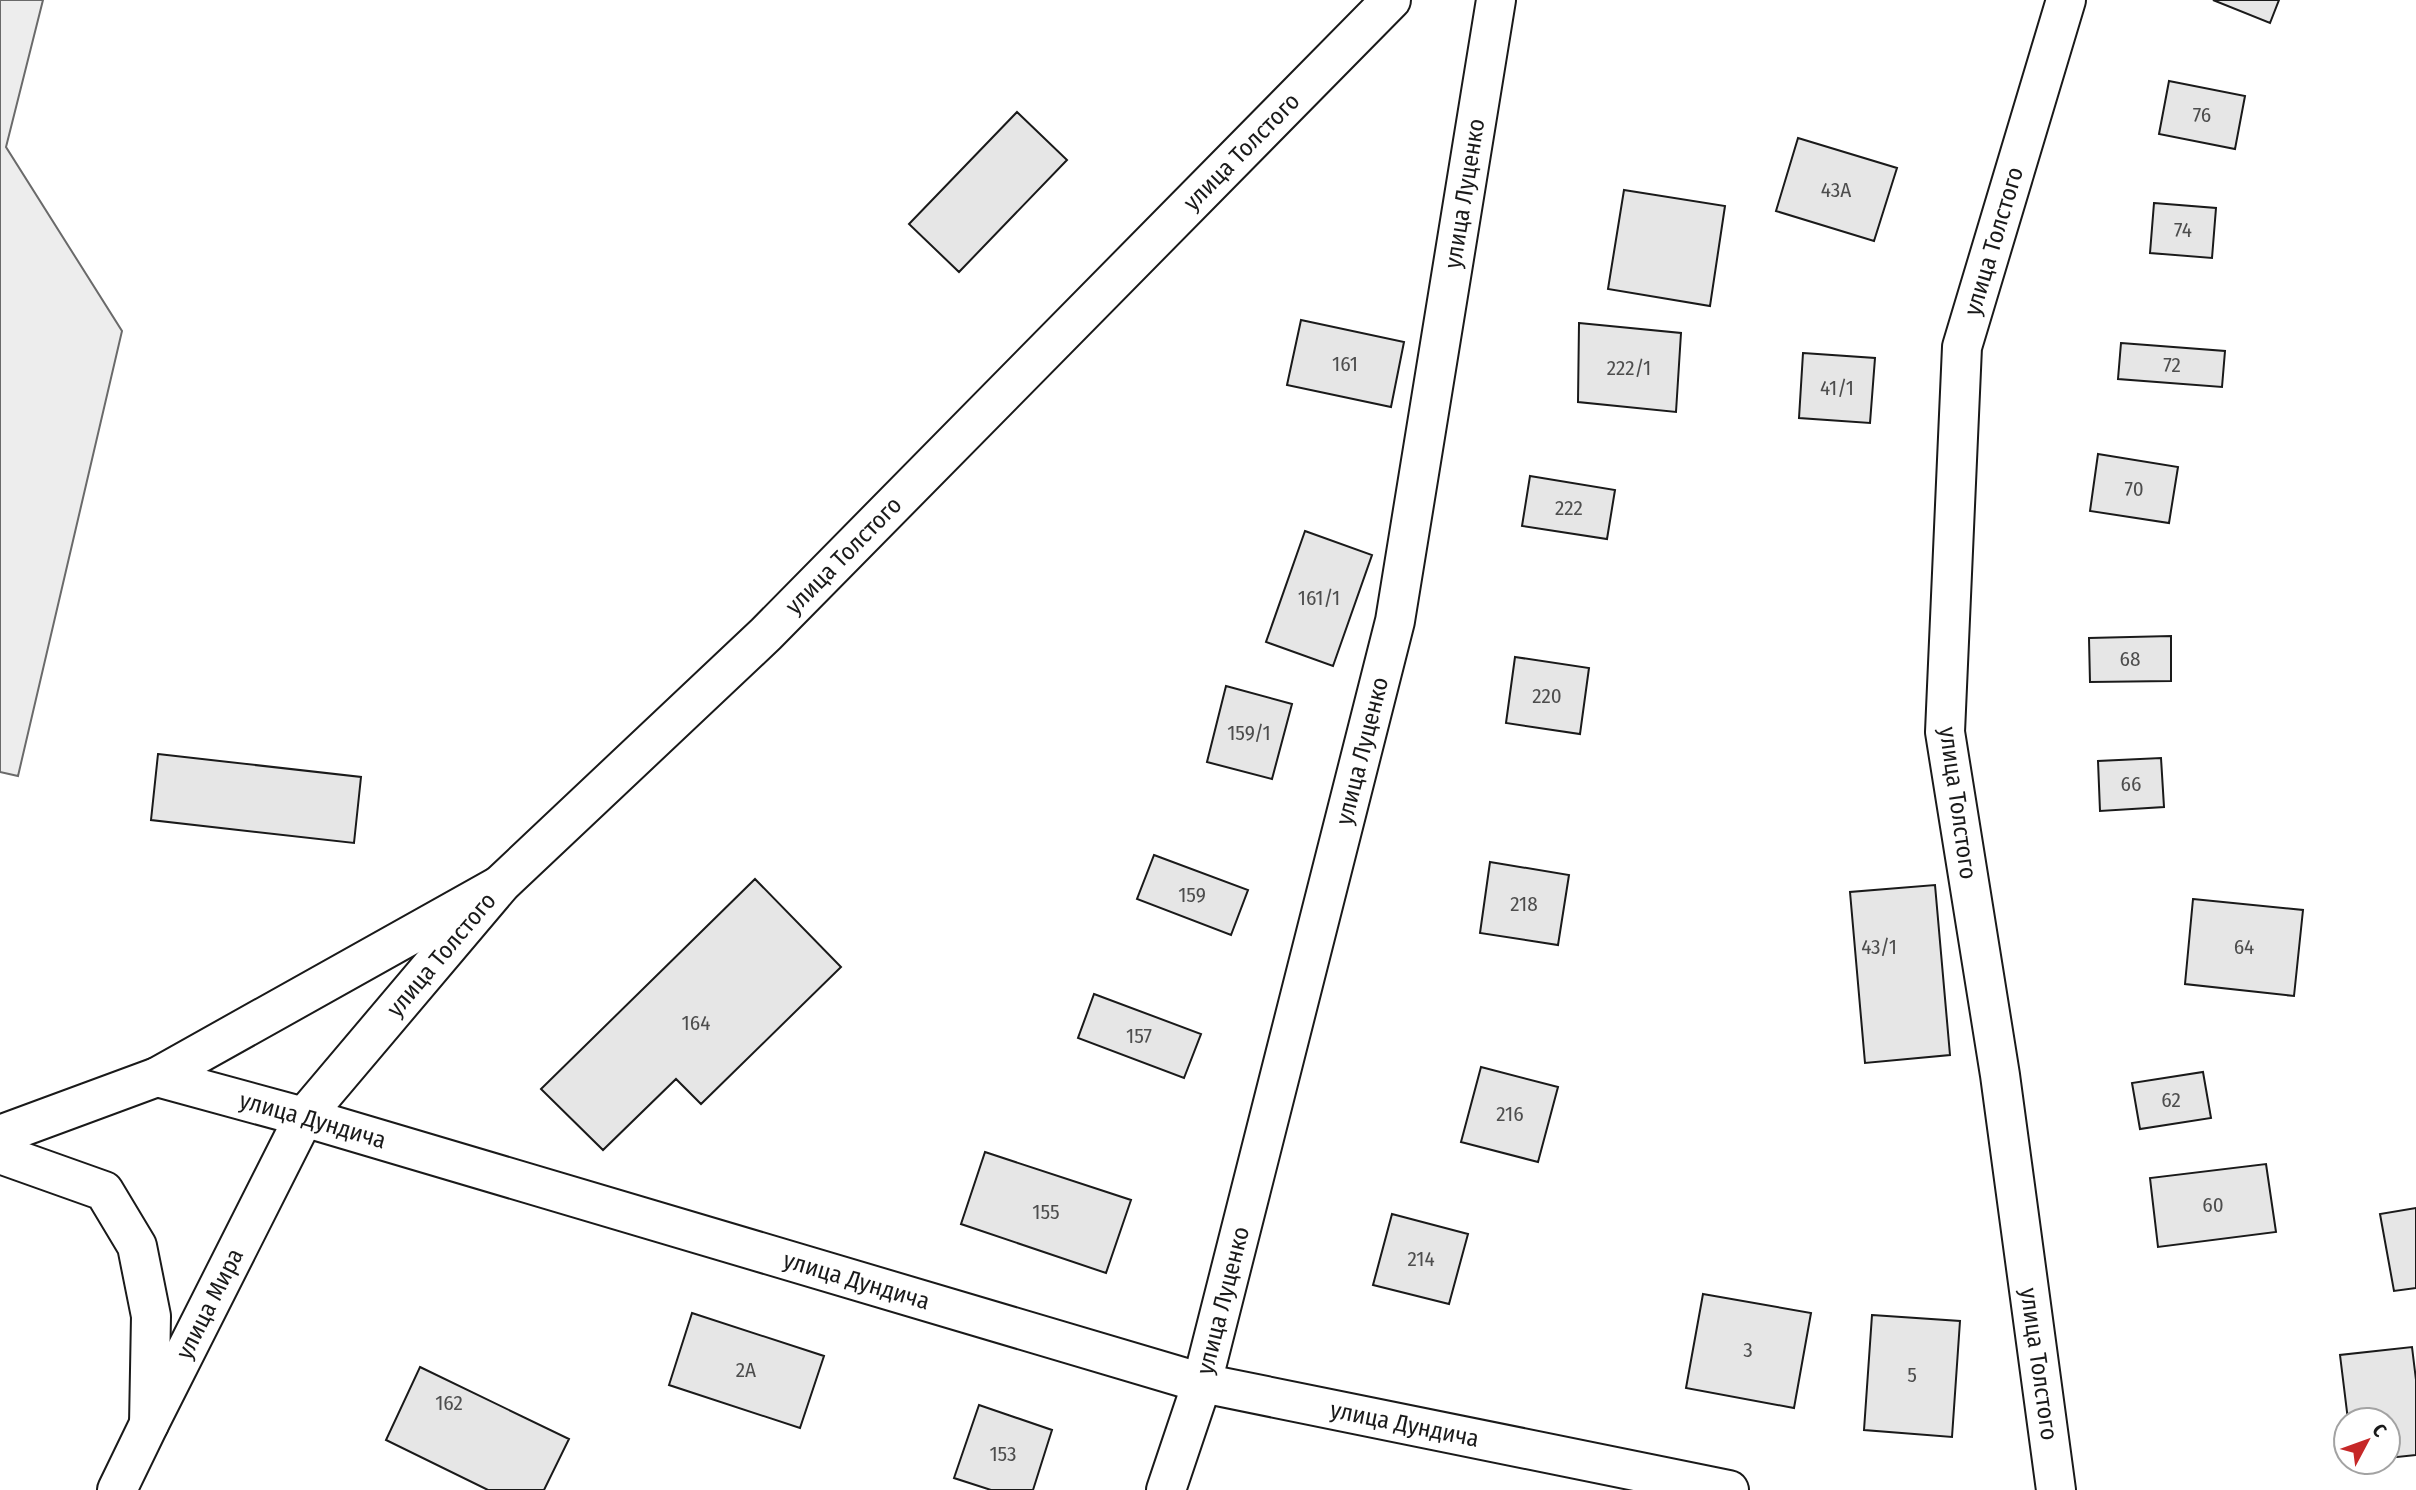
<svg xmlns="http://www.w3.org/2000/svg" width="2416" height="1490" font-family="'Fira Sans Condensed',sans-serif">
<rect width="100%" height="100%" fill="#fff"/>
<!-- built -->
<path fill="#ededed" stroke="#6a6a6a" stroke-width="2" d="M0,0H43L6,147L122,331L18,776L0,772Z"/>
<!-- building -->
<path fill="#e6e6e6" stroke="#1a1a1a" stroke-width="2" d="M2213,0H2279L2270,23Z
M2169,81L2245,96L2235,149L2159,134Z
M1017,112L1067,160L959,272L909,224Z
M1798,138L1897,168L1874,241L1776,211Z
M1624,190L1725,206L1710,306L1608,289Z
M2154,203L2216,208L2212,258L2150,253Z
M1301,320L1404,342L1391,407L1287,385Z
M1579,323L1681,333L1676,412L1578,402Z
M2121,343L2225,351L2222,387L2118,379Z
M1803,353L1875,358L1870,423L1799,418Z
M2098,454L2178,467L2169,523L2090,511Z
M1530,476L1615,490L1607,539L1522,526Z
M1305,531L1372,555L1333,666L1266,642Z
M2171,636V681L2090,682L2089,638Z
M1515,657L1589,668L1580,734L1506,723Z
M1226,686L1292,704L1272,779L1207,762Z
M158,754L361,777L354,843L151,820Z
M2161,758L2164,807L2100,811L2098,761Z
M1154,855L1248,890L1231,935L1137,899Z
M1490,862L1569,875L1558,945L1480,933Z
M755,879L841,967L701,1104L676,1079L603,1150L541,1089Z
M1935,885L1950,1055L1865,1063L1850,892Z
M2193,899L2303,910L2294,996L2185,984Z
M1094,994L1201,1034L1184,1078L1078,1038Z
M1481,1067L1558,1087L1538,1162L1461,1142Z
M2203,1072L2211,1118L2140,1129L2132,1083Z
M985,1152L1131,1200L1106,1273L961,1224Z
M2266,1164L2276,1232L2158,1247L2150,1178Z
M2416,1208V1288L2394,1291L2380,1214Z
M1392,1214L1468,1234L1449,1304L1373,1285Z
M1703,1294L1811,1313L1794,1408L1686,1388Z
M692,1313L824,1356L800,1428L669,1385Z
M1872,1315L1960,1321L1952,1437L1864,1430Z
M2412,1347L2416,1380V1455L2388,1458V1420H2348L2340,1355Z
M420,1367L569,1439L544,1490H488L386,1440Z
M979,1405L1052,1430L1033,1490H991L954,1478Z"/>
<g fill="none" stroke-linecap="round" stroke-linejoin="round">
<!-- minor casing -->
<g stroke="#1a1a1a" stroke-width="42">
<g id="minor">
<path d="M157,1077L500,885"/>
<path id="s1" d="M0,1135L157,1077L304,1117L1202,1383L1729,1490"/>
<path d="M0,1154L104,1191L137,1246L151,1316L149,1424"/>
<path id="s2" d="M1166,1490L1202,1383L1395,621L1496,0"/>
<path id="s3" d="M2056,1490L2000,1075L1945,732L1962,347L2066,0"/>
</g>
</g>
<!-- major casing -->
<g stroke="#1a1a1a" stroke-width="42">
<g id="major">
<path id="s4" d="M117,1490L149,1424L304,1117L501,884L766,634L1391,0"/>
</g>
</g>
<!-- minor -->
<use href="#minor" stroke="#fff" stroke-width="38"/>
<!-- major -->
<use href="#major" stroke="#fff" stroke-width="38"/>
</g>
<g text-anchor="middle" stroke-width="5" stroke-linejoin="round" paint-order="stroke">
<!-- number labels -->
<g font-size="21" fill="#4d4d4d">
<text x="2202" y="122">76</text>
<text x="1836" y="197">43А</text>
<text x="2183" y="237">74</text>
<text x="1345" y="371">161</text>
<text x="2172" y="372">72</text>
<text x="1629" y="375">222/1</text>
<text x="1837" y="395">41/1</text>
<text x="2134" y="496">70</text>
<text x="1569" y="515">222</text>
<text x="1319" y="605">161/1</text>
<text x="2130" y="666">68</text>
<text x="1547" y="703">220</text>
<text x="1249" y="740">159/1</text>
<text x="2131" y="791">66</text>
<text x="1192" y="902">159</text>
<text x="1524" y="911">218</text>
<text x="1879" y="954">43/1</text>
<text x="2244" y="954">64</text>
<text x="696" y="1030">164</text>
<text x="1139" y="1043">157</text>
<text x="2171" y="1107">62</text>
<text x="1510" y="1121">216</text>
<text x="2213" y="1212">60</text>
<text x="1046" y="1219">155</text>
<text x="1421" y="1266">214</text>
<text x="1748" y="1357">3</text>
<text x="746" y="1377">2А</text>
<text x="1912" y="1382">5</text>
<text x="449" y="1410">162</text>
<text x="1003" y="1461">153</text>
</g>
<!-- street labels -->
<g font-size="24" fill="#1a1a1a" stroke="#fff">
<text dy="8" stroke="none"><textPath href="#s4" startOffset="1764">улица Толстого</textPath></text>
<text dy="8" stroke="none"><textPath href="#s2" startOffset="1332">улица Луценко</textPath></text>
<text dy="8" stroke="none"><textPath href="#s3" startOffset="1262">улица Толстого</textPath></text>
<text dy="8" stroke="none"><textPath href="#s4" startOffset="1197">улица Толстого</textPath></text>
<text dy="8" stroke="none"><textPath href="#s2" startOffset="765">улица Луценко</textPath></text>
<text transform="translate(1958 803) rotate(82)" y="8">улица Толстого</text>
<text dy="8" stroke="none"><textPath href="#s4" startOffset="630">улица Толстого</textPath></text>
<text dy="8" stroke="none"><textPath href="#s1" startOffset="329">улица Дундича</textPath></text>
<text dy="8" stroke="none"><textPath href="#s1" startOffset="896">улица Дундича</textPath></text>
<text dy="8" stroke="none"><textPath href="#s2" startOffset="198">улица Луценко</textPath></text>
<text dy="8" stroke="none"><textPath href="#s4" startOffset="208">улица Мира</textPath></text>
<text transform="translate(2039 1364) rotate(82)" y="8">улица Толстого</text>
<text dy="8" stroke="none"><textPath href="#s1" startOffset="1463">улица Дундича</textPath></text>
</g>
</g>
<!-- north arrow -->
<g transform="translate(2367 1441) rotate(49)"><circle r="33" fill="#ffffff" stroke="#a3a3a3" stroke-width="2"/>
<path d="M0-5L12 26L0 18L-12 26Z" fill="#c62828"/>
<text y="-10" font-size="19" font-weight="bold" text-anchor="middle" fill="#1a1a1a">С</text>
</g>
</svg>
